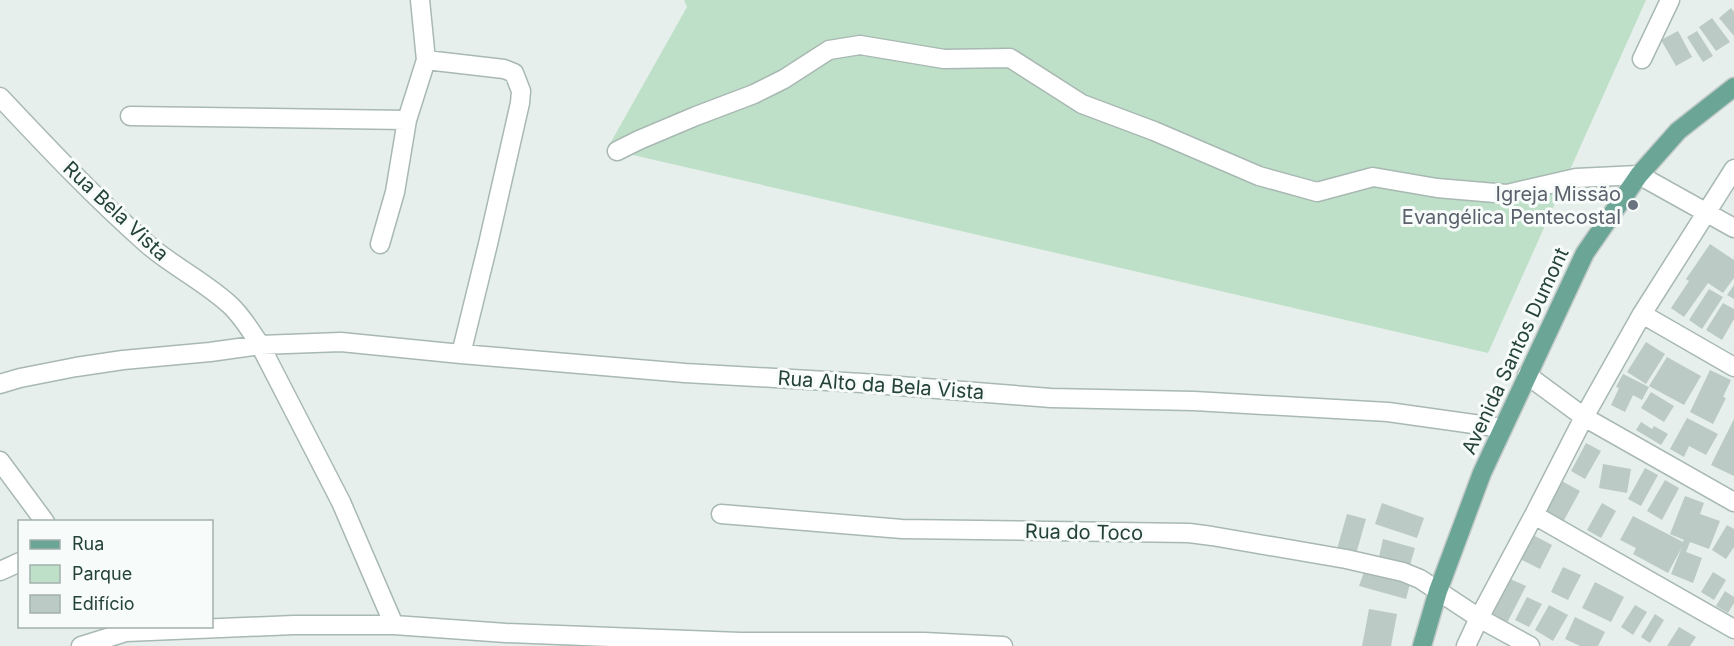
<svg xmlns="http://www.w3.org/2000/svg" width="1734" height="646" font-family="Inter,sans-serif">
<rect width="100%" height="100%" fill="#e6efeb"/>
<!-- green -->
<path fill="#bfe0c8" d="M684,0H1646L1488,353L607,149L687,7Z"/>
<!-- building -->
<path fill="#bbcac4" d="M1731,8L1734,12V36L1719,18Z
M1712,18L1730,42L1716,51L1699,27Z
M1678,31L1692,57L1676,66L1661,40Z
M1697,31L1713,56L1703,62L1687,37Z
M1710,244L1734,260V278L1723,293L1708,283L1684,317L1671,308L1689,281L1686,279Z
M1734,285V299L1727,295Z
M1709,289L1723,297L1702,329L1689,320Z
M1723,303L1734,309V319L1722,340L1706,330Z
M1646,342L1665,354L1646,384L1627,372Z
M1667,357L1701,376L1684,405L1649,386Z
M1710,370L1731,380L1723,397L1726,398L1713,424L1690,412Z
M1623,374L1649,387L1642,400L1633,395L1625,412L1611,405L1619,388L1616,387Z
M1651,392L1674,406L1664,422L1641,408Z
M1687,418L1718,434L1706,455L1689,446L1684,457L1670,449Z
M1734,419V476L1711,465Z
M1641,422L1652,429L1654,426L1668,434L1661,445L1636,430Z
M1586,443L1601,451L1585,479L1571,471Z
M1603,464L1631,469L1627,493L1599,488Z
M1645,468L1658,475L1641,506L1628,499Z
M1665,480L1679,488L1662,520L1647,511Z
M1562,481L1580,491L1563,522L1544,512Z
M1685,496L1704,503L1700,514L1720,521L1709,549L1690,542L1686,552L1702,558L1693,583L1671,574L1682,547L1668,573L1633,554L1636,548L1620,540L1633,516L1683,542L1684,540L1670,534Z
M1382,503L1424,518L1417,538L1375,524Z
M1602,503L1616,511L1601,538L1587,530Z
M1347,514L1366,519L1356,554L1337,549Z
M1727,525L1734,529V547L1726,559L1712,550Z
M1531,534L1552,545L1540,569L1518,558Z
M1383,539L1415,548L1410,565L1379,557Z
M1563,567L1581,575L1568,600L1551,592Z
M1364,572L1410,584L1406,599L1359,586Z
M1713,572L1726,580L1714,600L1701,592Z
M1508,578L1526,586L1507,623L1490,614Z
M1595,582L1624,597L1611,622L1582,608Z
M1725,591L1734,597V603L1728,613L1716,606Z
M1527,597L1542,604L1529,627L1515,620Z
M1549,605L1568,615L1553,641L1535,630Z
M1635,605L1647,612L1633,635L1621,627Z
M1369,609L1397,614L1391,646H1362Z
M1655,614L1664,620L1650,643L1641,637Z
M1575,617L1605,632L1598,646H1580L1565,639Z
M1679,627L1696,637L1690,646H1667Z"/>
<g fill="none" stroke-linecap="round" stroke-linejoin="round">
<!-- street casing -->
<g stroke="#a8b8b2" stroke-width="21">
<path id="street" d="M1642,59L1670,0
M426,60L504,69L514,73L521,91L520,103L488,244L461,354
M0,97C47,147 94,197 146,243C172,266 204,281 230,305C242,316 251,331 260,345L341,502L394,625
M130,116L407,120
M617,151L639,140L696,116L754,94L784,79L829,50L860,45L944,59L1010,58L1082,104L1154,131L1259,176L1317,192L1373,177L1437,188L1507,194L1576,178L1639,175L1734,228
M380,244L395,192L407,120L426,60L420,0
M1642,314L1734,367
M1527,375L1584,417L1734,502
M0,384L20,378L76,367L123,360L210,352L260,345L341,342L461,354L685,373L862,383L1051,398L1194,401L1388,412L1502,428
M0,461L45,522
M721,514L902,529L1189,533L1212,536L1346,559L1403,572L1420,579L1479,618L1530,646
M1534,515L1734,629
M0,571L20,562
M81,646L126,632L294,625H394L506,633L740,642H924L1003,646
M1466,646L1479,618L1534,515L1584,417L1642,314L1734,169"/>
</g>
<!-- primary casing -->
<g stroke="#c2cac8" stroke-width="21">
<path id="primary" d="M1422,646L1438,591L1482,473L1585,253L1639,175L1678,131L1734,87"/>
</g>
<!-- street -->
<use href="#street" stroke="#fff" stroke-width="18"/>
<!-- primary -->
<use href="#primary" stroke="#6aa596" stroke-width="18"/>
</g>
<!-- markers -->
<circle fill="#6b7280" stroke="#f7fbf9" stroke-width="2" cx="1633" cy="205" r="6"/>
<g text-anchor="middle" stroke-width="6" stroke-linejoin="round" paint-order="stroke">
<!-- worship labels -->
<g font-size="20" fill="#5b616d" stroke="#f7fbf9" text-anchor="end">
<text x="1621" y="201">Igreja Missão<tspan x="1621" dy="23">Evangélica Pentecostal</tspan></text>
</g>
<!-- street labels -->
<g font-size="20" fill="#24423a" stroke="#f7fbf9">
<text transform="translate(116 211) rotate(43)" y="7">Rua Bela Vista</text>
<text transform="translate(1515 351) rotate(-65)" y="7">Avenida Santos Dumont</text>
<text transform="translate(881 385) rotate(4)" y="7">Rua Alto da Bela Vista</text>
<text transform="translate(1084 532) rotate(1)" y="7">Rua do Toco</text>
</g>
</g>
<!-- legend -->
<rect x="18" y="520" width="195" height="108" fill="#f7fbf9" stroke="#a3b1ad" stroke-width="1.5"/>
<rect x="30" y="540" width="30" height="9" fill="#6aa596" stroke="#a3b1ad" stroke-width="1.5"/>
<text x="72" y="550" font-size="18" fill="#24423a">Rua</text>
<rect x="30" y="565" width="30" height="18" fill="#bfe0c8" stroke="#a3b1ad" stroke-width="1.5"/>
<text x="72" y="580" font-size="18" fill="#24423a">Parque</text>
<rect x="30" y="595" width="30" height="18" fill="#bbcac4" stroke="#a3b1ad" stroke-width="1.5"/>
<text x="72" y="610" font-size="18" fill="#24423a">Edifício</text>
</svg>
